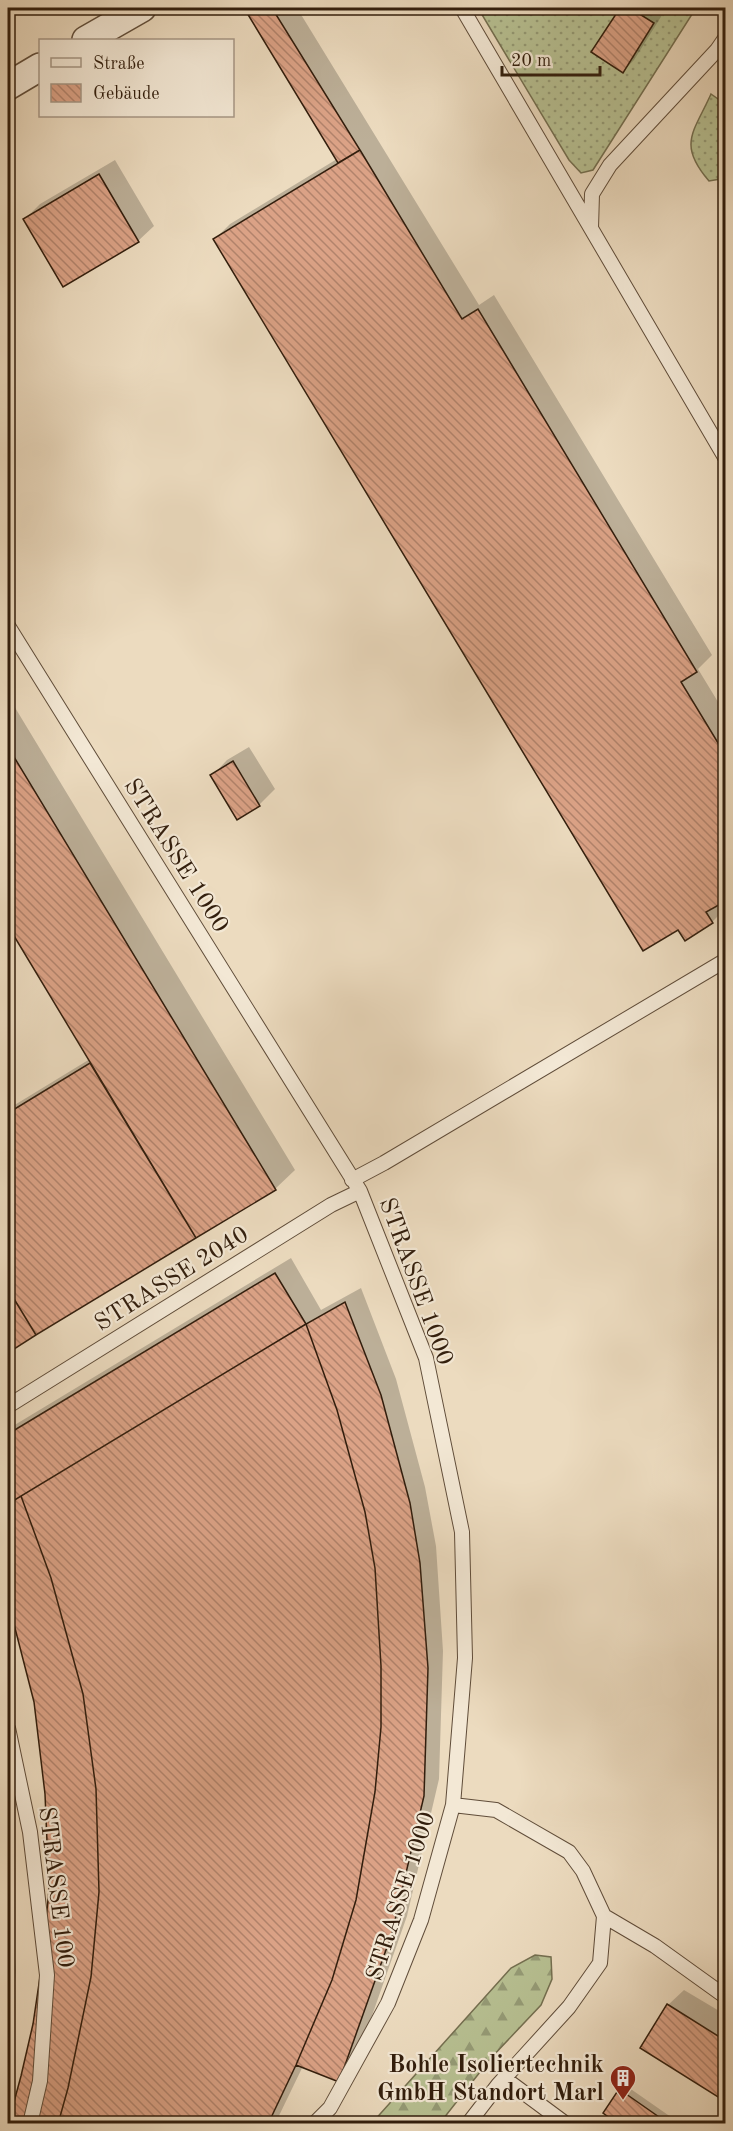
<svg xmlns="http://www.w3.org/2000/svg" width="733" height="2131" font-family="'Old Standard TT',serif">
<defs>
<pattern id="grass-dots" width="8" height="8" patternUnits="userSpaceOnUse" patternTransform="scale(1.5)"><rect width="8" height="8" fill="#b7c092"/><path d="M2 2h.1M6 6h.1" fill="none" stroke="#959b76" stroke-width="1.8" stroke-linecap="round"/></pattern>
<pattern id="forest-firs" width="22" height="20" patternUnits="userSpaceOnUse" patternTransform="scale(1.5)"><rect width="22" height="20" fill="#b7c092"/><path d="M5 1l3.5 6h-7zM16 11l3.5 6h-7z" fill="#959b76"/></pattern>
<pattern id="building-back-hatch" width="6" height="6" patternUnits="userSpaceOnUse" patternTransform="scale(1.5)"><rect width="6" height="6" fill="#dba286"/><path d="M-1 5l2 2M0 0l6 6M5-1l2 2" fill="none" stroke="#b2836c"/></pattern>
</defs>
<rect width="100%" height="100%" fill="#ecdbbf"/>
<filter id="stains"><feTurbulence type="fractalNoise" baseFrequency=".00333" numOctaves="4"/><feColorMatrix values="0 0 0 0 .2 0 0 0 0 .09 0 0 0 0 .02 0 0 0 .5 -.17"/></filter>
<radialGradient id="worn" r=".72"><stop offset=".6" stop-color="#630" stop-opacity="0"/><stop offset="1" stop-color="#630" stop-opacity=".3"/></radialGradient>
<!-- grass -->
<path fill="url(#grass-dots)" stroke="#746f50" stroke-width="1.5" d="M478,8H696L593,170L581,173L569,160Z
M711,94L725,104L726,178L709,181C677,144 694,132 711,94Z"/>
<!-- forest -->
<path fill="url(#forest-firs)" stroke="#746f50" stroke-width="1.5" d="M535,1955L551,1957L552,1979L541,2005L491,2058L440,2123H372L511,1968Z"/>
<!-- shadow -->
<path fill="#0003" d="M246,8H297L479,305L494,295L712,655L698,669L726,715V899L724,900L726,908L712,922L215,239L230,224L337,159Z
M622,8H657L664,12L634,60L623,71L593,52Z
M115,160L154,226L138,241L25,219L40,204Z
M8,696L295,1170L275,1189L8,1351V1109L90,1059L8,923Z
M249,747L275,789L259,805L212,776L227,760Z
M291,1258L321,1310L361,1288L396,1379L425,1487L436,1546L443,1651L439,1779L407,1916L355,2064L339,2080L303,2066L275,2124H9L35,2024L50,1890L47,1794L35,1702L8,1595V1429Z
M8,1870L16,1971L8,2068Z
M684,1990L726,2015V2100L668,2005Z
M625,2085L681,2124H620V2090Z"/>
<!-- building -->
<path fill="url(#building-back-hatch)" stroke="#321e0d" stroke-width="1.5" d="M244,8H272L360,150L338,163Z
M620,8H630L654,23L623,73L591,52Z
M360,150L462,319L478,309L697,672L681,682L726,756V901L706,912L713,923L685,941L678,930L643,951L213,239Z
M99,174L139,242L63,287L23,219Z
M8,747L276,1190L196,1238L8,926Z
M233,761L260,806L237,820L210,775Z
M90,1063L196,1238L36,1335L8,1289V1113Z
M275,1273L306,1324L8,1504V1434Z
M8,1289L36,1335L8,1353Z
M345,1302L381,1395L410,1503L420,1563L428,1668L424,1796L392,1933L339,2082L296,2065L332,1980L356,1900L375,1792L381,1727V1666L375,1568L365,1512L337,1410L306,1324Z
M306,1324L337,1410L365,1512L375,1568L381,1666V1727L375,1792L356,1900L332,1980L296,2065L268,2124H58L68,2088L91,1977L99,1892L96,1789L83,1694L51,1578L21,1496Z
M21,1496L51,1578L83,1694L96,1789L99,1892L91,1977L68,2088L58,2124H8L21,2076L33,2024L41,1970L49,1890L45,1794L34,1702L8,1601V1504Z
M8,1931L11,1977L8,2022Z
M667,2004L726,2041V2102L640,2048Z
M619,2089L669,2124H618L603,2113Z"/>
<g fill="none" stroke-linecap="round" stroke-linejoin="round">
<!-- lane casing -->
<g stroke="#604d3a" stroke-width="16">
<path id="lane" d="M462,8L726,459
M591,228L592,194L610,165L717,50L726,37
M8,626L360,1191L426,1358L462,1532L465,1658L453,1805L421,1920L388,2003L330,2108L314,2124
M352,1180L384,1163L726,960
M8,1406L331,1205L360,1191
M8,1728L30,1832L47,1975L40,2081L30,2124
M453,1805L496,1810L569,1852L583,1871L604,1916L600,1963L569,2007L498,2085L468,2124
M604,1916L655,1946L726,1997
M504,2078L566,2124"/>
</g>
<!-- street casing -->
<g stroke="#604d3a" stroke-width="30">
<path id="street" d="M86,40L142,8
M8,86L40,67"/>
</g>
<!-- lane -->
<use href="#lane" stroke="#f3e8d5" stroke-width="14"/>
<!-- street -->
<use href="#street" stroke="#f3e8d5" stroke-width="27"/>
</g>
<!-- icons -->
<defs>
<g id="building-pin" transform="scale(1.35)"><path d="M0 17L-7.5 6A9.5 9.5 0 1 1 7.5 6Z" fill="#8f2418" stroke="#f3e8d5"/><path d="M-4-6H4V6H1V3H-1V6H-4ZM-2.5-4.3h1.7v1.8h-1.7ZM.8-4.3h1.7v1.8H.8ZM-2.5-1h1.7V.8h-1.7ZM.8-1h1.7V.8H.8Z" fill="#fff"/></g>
</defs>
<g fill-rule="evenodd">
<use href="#building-pin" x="623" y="2078"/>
</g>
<g text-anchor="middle" stroke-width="4.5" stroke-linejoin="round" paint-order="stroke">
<!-- street labels -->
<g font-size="24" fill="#321e0d" stroke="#f3e8d5">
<text transform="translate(177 855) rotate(58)" y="8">STRASSE 1000</text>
<text transform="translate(171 1278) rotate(-32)" y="8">STRASSE 2040</text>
<text transform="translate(417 1281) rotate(70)" y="8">STRASSE 1000</text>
<text transform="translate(57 1887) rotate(83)" y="8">STRASSE 100</text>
<text transform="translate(400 1896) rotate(-72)" y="8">STRASSE 1000</text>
</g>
<!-- poi labels -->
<g font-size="24" font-weight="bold" fill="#321e0d" stroke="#f3e8d5" text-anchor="end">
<text x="604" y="2072">Bohle Isoliertechnik<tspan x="604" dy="28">GmbH Standort Marl</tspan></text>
</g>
</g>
<!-- margin -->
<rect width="733" height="2131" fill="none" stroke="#ecdbbf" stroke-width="30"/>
<rect x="9" y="9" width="715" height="2113" fill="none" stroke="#321e0d" stroke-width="3"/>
<rect x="15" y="15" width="703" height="2101" fill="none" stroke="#321e0d" stroke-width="1.5"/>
<!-- legend -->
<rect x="39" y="39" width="195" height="78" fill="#f3e8d5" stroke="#a69785" stroke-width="1.5"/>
<rect x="51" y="58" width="30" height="9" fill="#f3e8d5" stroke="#a69785" stroke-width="1.5"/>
<text x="93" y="69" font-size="18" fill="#321e0d">Straße</text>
<rect x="51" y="84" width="30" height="18" fill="url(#building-back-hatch)" stroke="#a69785" stroke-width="1.5"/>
<text x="93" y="99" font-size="18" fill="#321e0d">Gebäude</text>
<!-- scale -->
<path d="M502 66v9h98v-9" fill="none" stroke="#321e0d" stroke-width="3"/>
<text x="511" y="66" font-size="18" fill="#321e0d" stroke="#f3e8d5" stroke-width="4.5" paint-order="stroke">20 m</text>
<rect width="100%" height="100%" filter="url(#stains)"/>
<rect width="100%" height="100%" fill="url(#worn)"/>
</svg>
